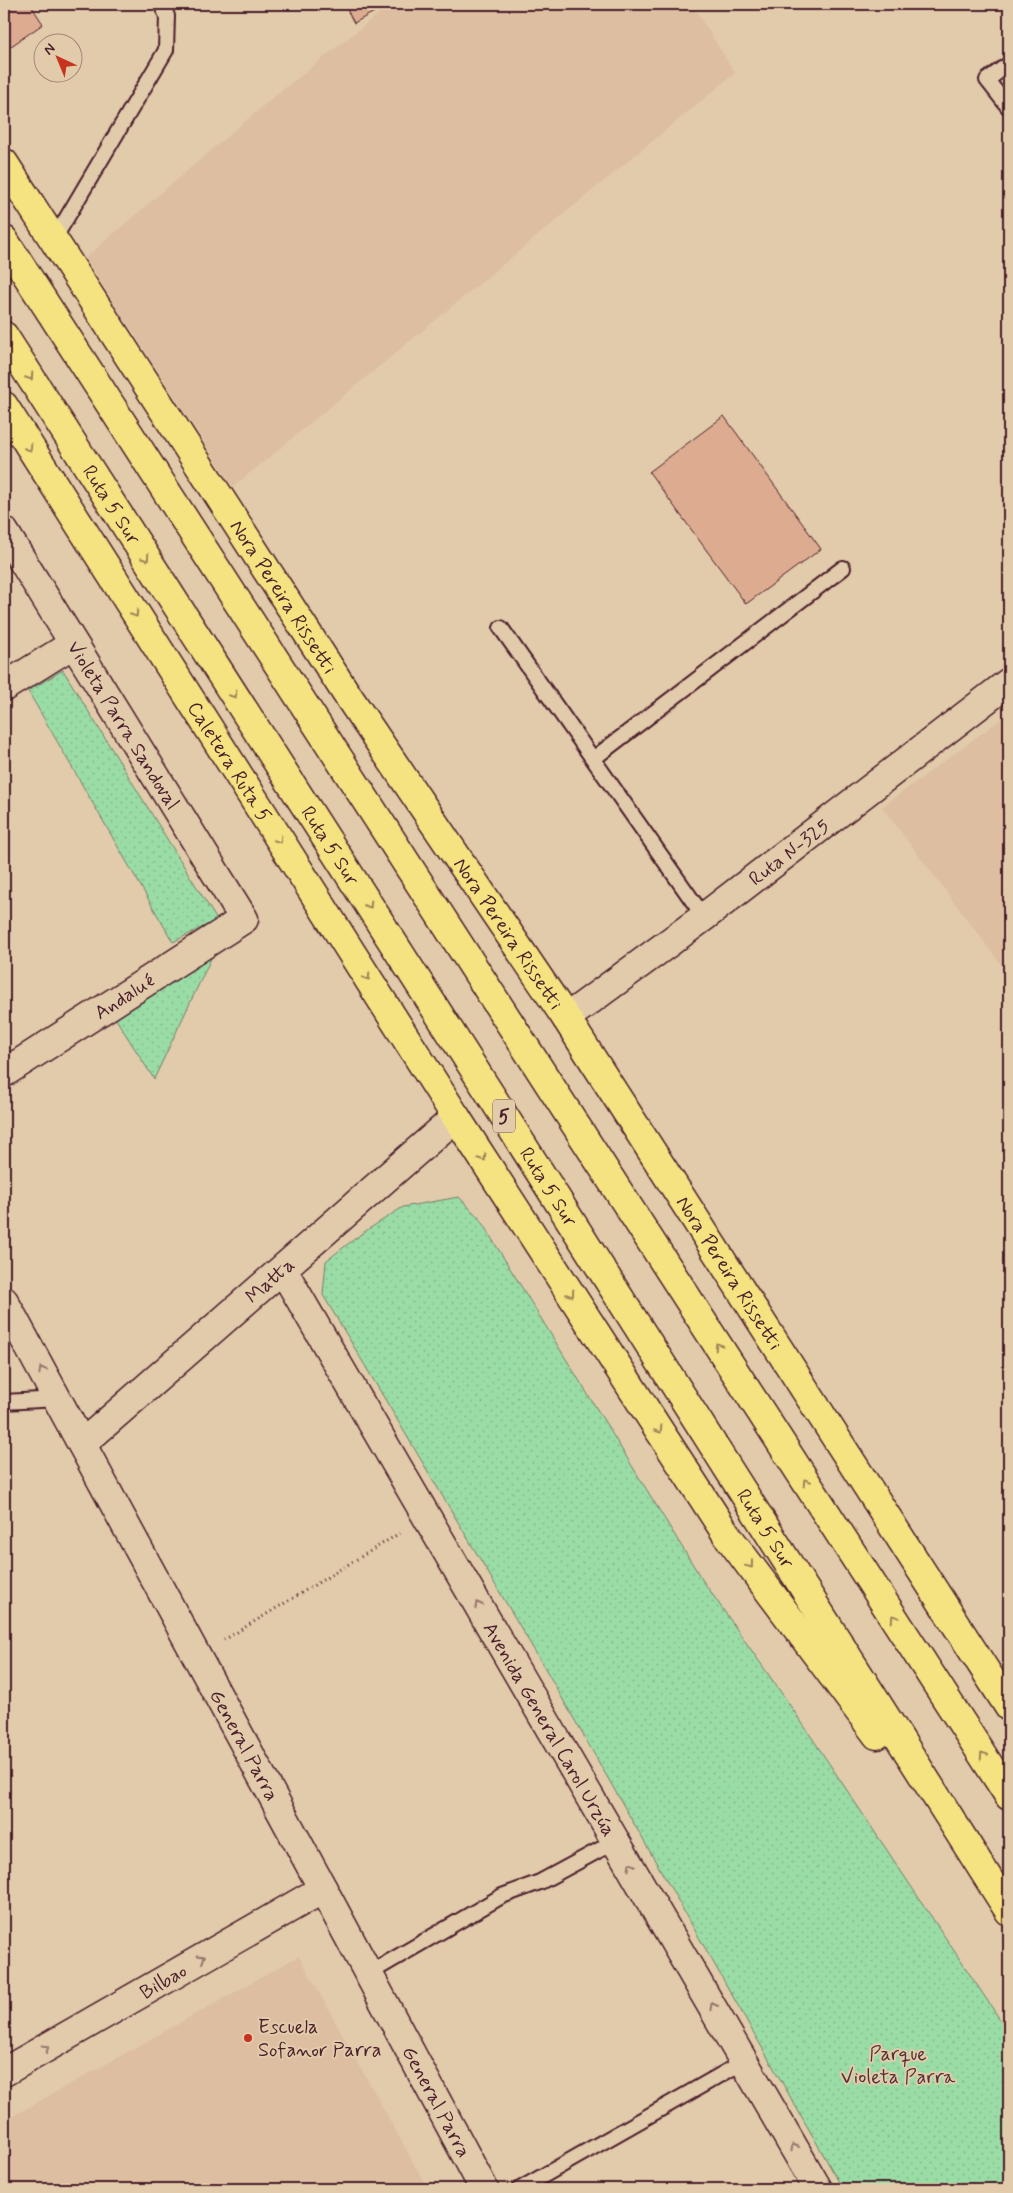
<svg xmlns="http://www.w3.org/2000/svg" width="1013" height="2193" font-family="Mynerve,sans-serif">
<defs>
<pattern id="grass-dots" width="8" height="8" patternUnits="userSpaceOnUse" patternTransform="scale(1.25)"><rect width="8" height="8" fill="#9adca6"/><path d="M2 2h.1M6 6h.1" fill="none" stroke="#86bc8f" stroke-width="1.8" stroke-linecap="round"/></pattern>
</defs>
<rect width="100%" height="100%" fill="#e2cbab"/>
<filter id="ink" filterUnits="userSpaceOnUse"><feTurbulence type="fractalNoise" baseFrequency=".02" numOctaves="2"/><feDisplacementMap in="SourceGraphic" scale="10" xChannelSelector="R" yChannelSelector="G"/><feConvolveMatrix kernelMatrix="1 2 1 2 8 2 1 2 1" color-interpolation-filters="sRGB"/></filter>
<g filter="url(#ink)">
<!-- built -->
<path fill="#ddbea1" d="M391,4H692L735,73L233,487L85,258L270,100Z
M1009,713V975L882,807Z
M299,1956L428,2189H4V2121Z"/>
<!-- grass -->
<path fill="url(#grass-dots)" stroke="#727e68" d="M63,670L217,920L173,942L28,691Z
M216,948L154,1079L114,1016Z
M459,1197L479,1218L703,1581L794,1711L1009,2033V2189H843L546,1670L323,1295L326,1261L361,1234L403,1207Z"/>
<!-- building -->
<path fill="#ddab90" stroke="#4a1f2b" d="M4,4H30L43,24L4,51Z
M344,4H389L354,23Z
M724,416L821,549L746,604L649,472Z"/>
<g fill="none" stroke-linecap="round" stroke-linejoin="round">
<!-- service casing -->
<g stroke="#4a1f2b" stroke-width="18">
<path id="service" d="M1009,64L987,80L1009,108
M53,241L166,50L167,16L161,4
M501,628L704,917
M593,759L843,568
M4,1402L58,1399
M368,1974L502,1896L540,1882L616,1841
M520,2189L745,2061"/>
</g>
<!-- minor casing -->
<g stroke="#4a1f2b" stroke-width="31">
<g id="minor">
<path id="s1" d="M4,531L244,919L4,1073"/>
<path d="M4,687L73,644"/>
<path id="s2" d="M283,1270L818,2189"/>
<path id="s3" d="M323,1889L484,2189"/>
</g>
</g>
<!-- tertiary casing -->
<g stroke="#4a1f2b" stroke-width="31">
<g id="tertiary">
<path id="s4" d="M566,1018L704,917L1009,682"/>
<path id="s5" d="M4,1301L323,1889L4,2072"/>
<path id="s6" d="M82,1444L456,1117"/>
</g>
</g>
<!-- primary casing -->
<g stroke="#4a1f2b" stroke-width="31">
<g id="primary">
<path id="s7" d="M4,163L346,693L566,1018L1009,1707"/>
<path id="s8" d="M4,406L456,1117"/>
</g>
</g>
<!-- motorway casing -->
<g stroke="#4a1f2b" stroke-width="31">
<g id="motorway">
<path d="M4,240L1009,1796"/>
<path id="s9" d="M4,336L492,1097L1009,1911"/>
<path d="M456,1117L727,1535L877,1735"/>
</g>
</g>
<!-- path -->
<path stroke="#4a1f2b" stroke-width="3" stroke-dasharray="1 4" stroke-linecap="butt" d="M224,1640L400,1533"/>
<!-- service -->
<use href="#service" stroke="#e2cbab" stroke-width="14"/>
<!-- minor -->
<use href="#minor" stroke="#e2cbab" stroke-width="28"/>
<!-- tertiary -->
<use href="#tertiary" stroke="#e2cbab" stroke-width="28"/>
<!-- primary -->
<use href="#primary" stroke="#f5e382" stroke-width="28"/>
<!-- motorway -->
<use href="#motorway" stroke="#f5e382" stroke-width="28"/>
</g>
<!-- one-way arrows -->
<defs><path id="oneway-chevron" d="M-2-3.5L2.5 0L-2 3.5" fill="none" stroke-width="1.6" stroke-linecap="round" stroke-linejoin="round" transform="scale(1.25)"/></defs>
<g stroke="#a08156">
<use href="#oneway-chevron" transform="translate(30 377) rotate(57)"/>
<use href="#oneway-chevron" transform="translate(29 448) rotate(58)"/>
<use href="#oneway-chevron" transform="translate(146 558) rotate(57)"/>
<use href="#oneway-chevron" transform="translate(135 614) rotate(57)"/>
<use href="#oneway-chevron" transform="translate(234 695) rotate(57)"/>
<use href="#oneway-chevron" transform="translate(279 840) rotate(57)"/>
<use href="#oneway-chevron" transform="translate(369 905) rotate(57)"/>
<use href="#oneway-chevron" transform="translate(367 977) rotate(57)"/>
<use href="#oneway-chevron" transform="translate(483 1158) rotate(57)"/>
<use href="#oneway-chevron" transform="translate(571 1294) rotate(57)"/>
<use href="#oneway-chevron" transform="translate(718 1346) rotate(-123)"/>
<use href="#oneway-chevron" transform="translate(659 1430) rotate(57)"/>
<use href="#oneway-chevron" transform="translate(806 1482) rotate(-123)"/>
<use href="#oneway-chevron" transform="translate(750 1565) rotate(53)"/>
<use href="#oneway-chevron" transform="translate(894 1618) rotate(-123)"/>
<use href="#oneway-chevron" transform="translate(983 1755) rotate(-123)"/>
</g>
<g stroke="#96756b">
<use href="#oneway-chevron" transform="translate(42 1370) rotate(-119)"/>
<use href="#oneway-chevron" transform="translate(478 1605) rotate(-120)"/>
<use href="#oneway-chevron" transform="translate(631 1866) rotate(-120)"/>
<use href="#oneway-chevron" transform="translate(202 1958) rotate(-30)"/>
<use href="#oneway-chevron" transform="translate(713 2006) rotate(-120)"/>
<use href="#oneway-chevron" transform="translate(46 2048) rotate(-30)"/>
<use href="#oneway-chevron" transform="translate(794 2147) rotate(-120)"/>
</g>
</g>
<!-- markers -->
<circle fill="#c8321e" stroke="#e2cbab" stroke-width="2" cx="248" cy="2038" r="5"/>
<g text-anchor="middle" stroke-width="4" stroke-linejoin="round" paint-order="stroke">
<!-- shield labels -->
<rect fill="#e2cbab" stroke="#785351" stroke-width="1" x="493" y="1099.5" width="22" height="33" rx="4"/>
<g font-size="19" font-weight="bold" fill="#4a1f2b">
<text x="504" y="1123">5</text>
</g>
<!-- street labels -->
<g font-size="20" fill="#4a1f2b" stroke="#e2cbab">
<text dy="7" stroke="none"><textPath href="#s9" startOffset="200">Ruta 5 Sur</textPath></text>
<text dy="7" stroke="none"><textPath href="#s7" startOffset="516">Nora Pereira Rissetti</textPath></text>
<text dy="7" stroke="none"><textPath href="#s1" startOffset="228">Violeta Parra Sandoval</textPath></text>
<text dy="7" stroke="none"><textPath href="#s8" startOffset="421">Caletera Ruta 5</textPath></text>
<text dy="7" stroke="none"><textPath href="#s9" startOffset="605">Ruta 5 Sur</textPath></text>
<text dy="7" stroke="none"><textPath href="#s4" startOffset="278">Ruta N-325</textPath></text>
<text dy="7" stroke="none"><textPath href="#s7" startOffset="921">Nora Pereira Rissetti</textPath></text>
<text transform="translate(124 996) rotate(-33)" y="7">Andalué</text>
<text dy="7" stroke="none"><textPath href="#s9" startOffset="1010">Ruta 5 Sur</textPath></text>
<text dy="7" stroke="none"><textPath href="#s7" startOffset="1326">Nora Pereira Rissetti</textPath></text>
<text dy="7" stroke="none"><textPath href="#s6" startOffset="249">Matta</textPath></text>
<text dy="7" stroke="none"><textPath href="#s9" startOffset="1415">Ruta 5 Sur</textPath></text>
<text dy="7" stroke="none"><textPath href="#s2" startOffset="531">Avenida General Carol Urzúa</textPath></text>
<text dy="7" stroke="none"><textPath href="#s5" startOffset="505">General Parra</textPath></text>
<text transform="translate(163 1981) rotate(-30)" y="7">Bilbao</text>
<text dy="7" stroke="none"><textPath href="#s3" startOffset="241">General Parra</textPath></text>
</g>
<!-- poi labels -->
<g font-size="20" fill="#4a1f2b" stroke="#e2cbab" text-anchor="start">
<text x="258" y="2033">Escuela<tspan x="258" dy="23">Sofanor Parra</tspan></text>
</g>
<!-- park labels -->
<g font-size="20" fill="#523237" stroke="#e2cbab">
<text x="898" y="2060">Parque<tspan x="898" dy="23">Violeta Parra</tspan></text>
</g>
</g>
<!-- margin -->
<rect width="1013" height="2193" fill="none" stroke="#e2cbab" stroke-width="20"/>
<rect x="10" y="10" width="993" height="2173" fill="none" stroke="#4a1f2b" stroke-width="2" filter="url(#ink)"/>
<!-- north arrow -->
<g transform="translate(58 58) rotate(316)"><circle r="24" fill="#e2cbab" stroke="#a58678"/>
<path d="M0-4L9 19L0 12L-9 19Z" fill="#c8321e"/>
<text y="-8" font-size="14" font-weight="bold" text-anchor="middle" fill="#4a1f2b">N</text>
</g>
</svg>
